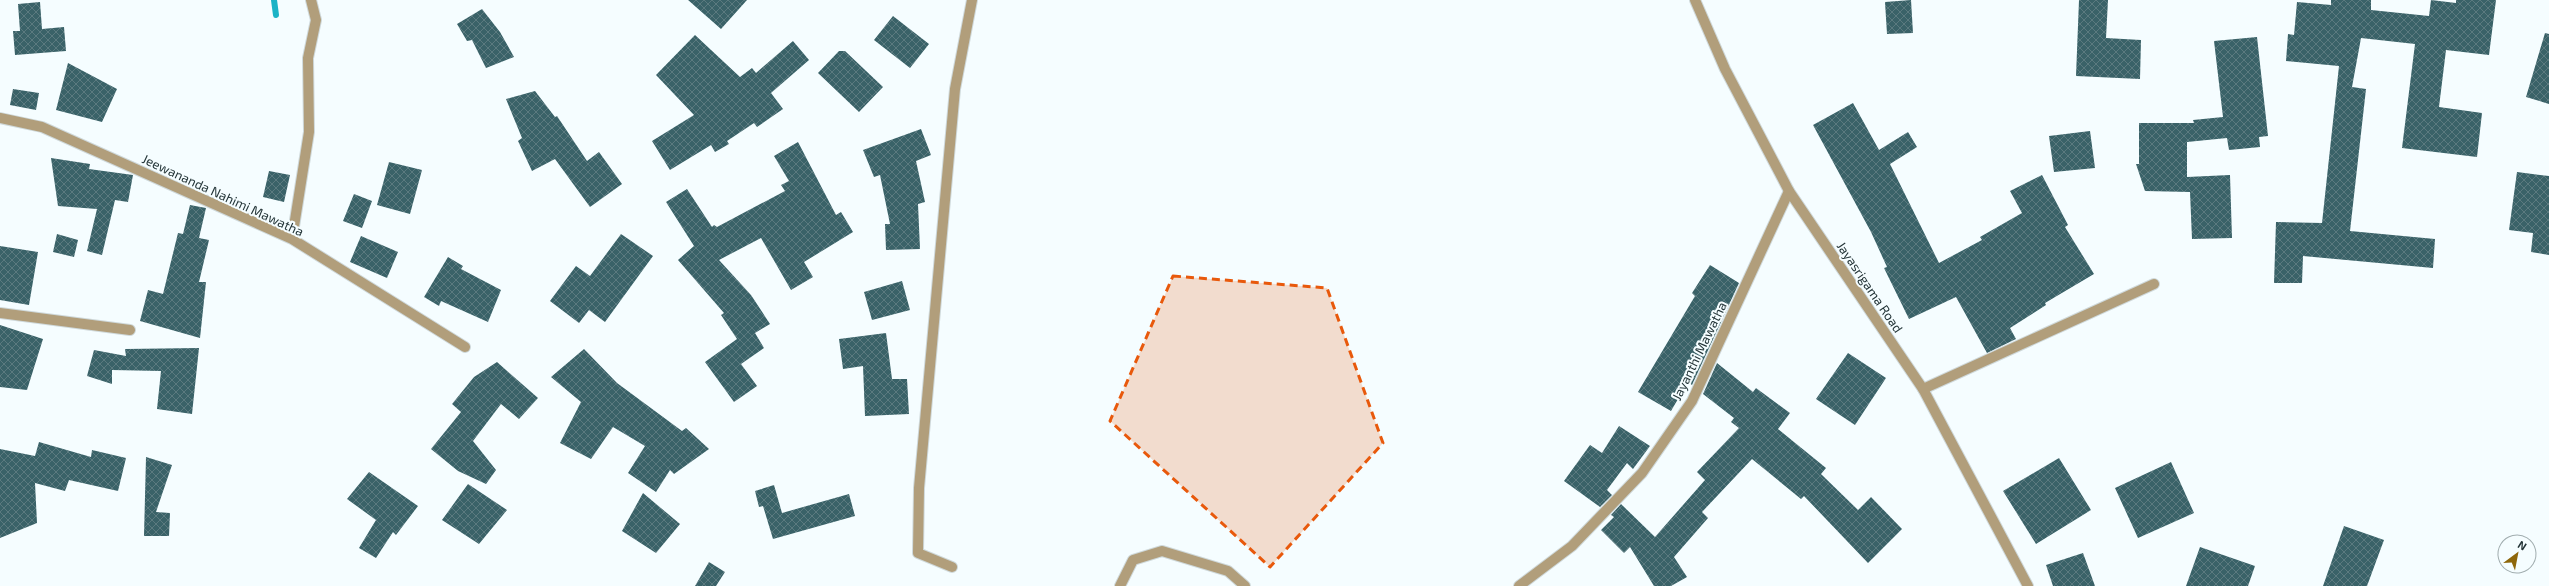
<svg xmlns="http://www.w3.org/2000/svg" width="2549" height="586" font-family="'Exo 2',sans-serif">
<defs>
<pattern id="building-cross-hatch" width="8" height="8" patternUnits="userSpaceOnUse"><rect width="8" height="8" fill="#3a6268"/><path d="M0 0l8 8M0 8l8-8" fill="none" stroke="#5b7a7f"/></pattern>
</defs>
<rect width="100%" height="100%" fill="#f5fdff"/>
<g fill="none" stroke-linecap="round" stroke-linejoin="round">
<!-- stream -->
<path stroke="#1bb3c6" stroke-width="6" d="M274,0L276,15"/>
</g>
<!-- building -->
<path fill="url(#building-cross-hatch)" d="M688,0H747L721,29Z
M1911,0L1913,33L1887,34L1885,2Z
M2079,0H2108L2106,38L2141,40L2140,79L2076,76Z
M2331,0H2371V10L2429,16L2431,0L2456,3V0H2496L2489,55L2446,50L2439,107L2482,113L2477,157L2402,148L2415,44L2361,38L2352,87L2366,89L2350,231L2435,239L2433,268L2303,256L2302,283H2274L2276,222L2322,223L2339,66L2286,61L2288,34L2294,35L2297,2L2331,5Z
M40,2L42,29L64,27L66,51L15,55L13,31H20L18,4Z
M482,9L500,32L514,57L486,68L472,40L467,41L457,24Z
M893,16L929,44L910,68L874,40Z
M2545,33L2549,34V104L2526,97Z
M695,35L740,77L752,68L756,73L793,41L809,60L771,93L783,109L757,127L754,123L727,141L729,144L715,152L711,145L670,170L652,141L694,115L656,75Z
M2257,37L2268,136L2259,137L2260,147L2229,150L2227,138L2187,142V177L2230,175L2232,238L2192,239L2190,192L2145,191L2136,164H2139V123H2194L2193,120L2223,117L2214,41Z
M839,51H845L883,87L859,112L818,73Z
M68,63L117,89L102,122L56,110Z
M13,89L39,93L36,110L10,105Z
M535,91L555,117L557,116L587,161L599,152L622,184L590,207L555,159L532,171L518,141L522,138L506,99Z
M1853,103L1879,150L1908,132L1917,147L1890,164L1939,263L1982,240L1980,237L2022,213L2010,191L2042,175L2068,225L2065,227L2094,274L2045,303L2046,305L2010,328L2016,339L1987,353L1956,297L1909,319L1884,268L1887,267L1871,232L1813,125Z
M921,129L931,155L916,161L925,202L918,204L920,249L886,250L885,224H890L880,175L874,177L863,150Z
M2090,131L2095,168L2054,172L2049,136Z
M798,142L836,215L841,212L853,232L804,262L813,277L791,290L761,238L719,260L751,295L770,324L755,333L764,348L741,364L757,386L734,402L705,362L737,339L721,315L724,313L678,260L694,246L666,202L687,189L712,227L714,225L717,227L785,191L781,185L789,181L774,156Z
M51,158L90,164L89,169L133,175L128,202L115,200L102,255L87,251L97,209L58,206Z
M389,162L422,170L410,214L377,205Z
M269,171L290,175L284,202L263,197Z
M2517,172L2549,176V255L2531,252L2533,233L2509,230Z
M354,194L372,201L362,228L343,221Z
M190,205L206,208L199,238L209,240L199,282H206L200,338L140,321L148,290L163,294L178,233L183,234Z
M57,234L78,240L74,257L53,252Z
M621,234L653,256L605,322L589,310L579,323L550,301L576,266L590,276Z
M361,236L398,252L387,278L350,262Z
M0,246L38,252L29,305L0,300Z
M448,257L463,266L461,269L501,290L488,322L441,301L439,306L424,297Z
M1710,265L1739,283L1692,385L1688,382L1671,411L1638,392L1695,296L1692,293Z
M902,281L910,310L872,320L864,292Z
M0,325L43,339L27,390L0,387Z
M886,333L892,379H907L909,414L865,416L863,366L843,369L839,339Z
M199,348L192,414L157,409L161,371L112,370V384L87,376L94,350L126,356L125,349Z
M584,349L617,383L682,431L686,428L709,449L674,474L670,470L656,492L628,473L645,446L613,427L591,459L560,443L581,402L551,377Z
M1848,353L1886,378L1855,425L1816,399Z
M497,362L538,398L519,419L501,404L473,441L496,470L486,484L458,471L431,449L461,412L452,404L474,377Z
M1717,363L1753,392L1756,388L1790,413L1778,429L1826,468L1821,474L1858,510L1871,497L1902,529L1868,563L1804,496L1801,499L1752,459L1702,512L1708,518L1674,557L1687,577L1671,586H1654L1630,547L1624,553L1601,530L1614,517L1611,515L1621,504L1655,537L1705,480L1697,472L1739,428L1731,422L1734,418L1703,394Z
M1619,426L1650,446L1633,469L1627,463L1607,490L1612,495L1600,507L1564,481L1590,445L1602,453Z
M39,442L91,457L92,450L126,458L118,491L69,480L65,491L35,483L37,523L0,538V449L35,456Z
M146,457L172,465L156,512L170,513L169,536H144Z
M2059,458L2091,510L2036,544L2003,491Z
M2171,462L2194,513L2138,538L2115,488Z
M369,472L418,506L396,535L393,532L376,558L359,548L376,520L347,499Z
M468,484L507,510L479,544L442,520Z
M774,485L782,513L849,494L855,516L773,539L763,506L759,507L755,491Z
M643,493L680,524L656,553L622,531Z
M2344,526L2384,540L2367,586H2323Z
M2200,547L2255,566L2248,586H2186Z
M2083,553L2095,586H2053L2046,565Z
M709,562L725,572L716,586H695Z"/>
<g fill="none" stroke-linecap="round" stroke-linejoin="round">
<!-- service casing -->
<g stroke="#cfd9db" stroke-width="12">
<path id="service" d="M0,313L130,330"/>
</g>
<!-- minor casing -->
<g stroke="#cfd9db" stroke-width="12">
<path id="minor" d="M0,118L42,127L292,239L465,347
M292,239L309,132L308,58L316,20L311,0
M1923,389L2154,284
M952,567L918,553L919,488L955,89L972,0
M1120,586L1133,560L1162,551L1228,571L1245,586
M1519,586L1572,546L1642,473L1692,401L1789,191"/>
</g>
<!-- tertiary casing -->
<g stroke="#cfd9db" stroke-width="12">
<path id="tertiary" d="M1695,0L1725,69L1789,191L1923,389L2028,586"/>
</g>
<!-- service -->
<use href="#service" stroke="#b19e7b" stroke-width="10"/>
<!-- minor -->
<use href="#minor" stroke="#b19e7b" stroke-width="10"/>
<!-- tertiary -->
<use href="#tertiary" stroke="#b19e7b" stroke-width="10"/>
</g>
<!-- marked area -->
<path fill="#e8590c" fill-opacity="0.2" stroke="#e8590c" stroke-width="3" stroke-dasharray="8 5" stroke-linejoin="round" d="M1173,276L1327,288L1383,443L1270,567L1110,421Z"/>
<g text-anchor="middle" stroke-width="4" stroke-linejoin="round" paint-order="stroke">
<!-- street labels -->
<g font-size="13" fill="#233437" stroke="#f5fdff">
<text transform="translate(223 195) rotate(25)" y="5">Jeewananda Nahimi Mawatha</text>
<text transform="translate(1870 287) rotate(56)" y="5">Jayasrigama Road</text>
<text transform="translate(1699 351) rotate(-64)" y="5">Jayanthi Mawatha</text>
</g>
</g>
<!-- north arrow -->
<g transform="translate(2517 554) rotate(32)"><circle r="19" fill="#f5fdff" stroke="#a1adaf"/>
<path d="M0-3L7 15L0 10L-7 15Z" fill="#8e670b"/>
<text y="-6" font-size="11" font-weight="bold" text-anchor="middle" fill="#233437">N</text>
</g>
</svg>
